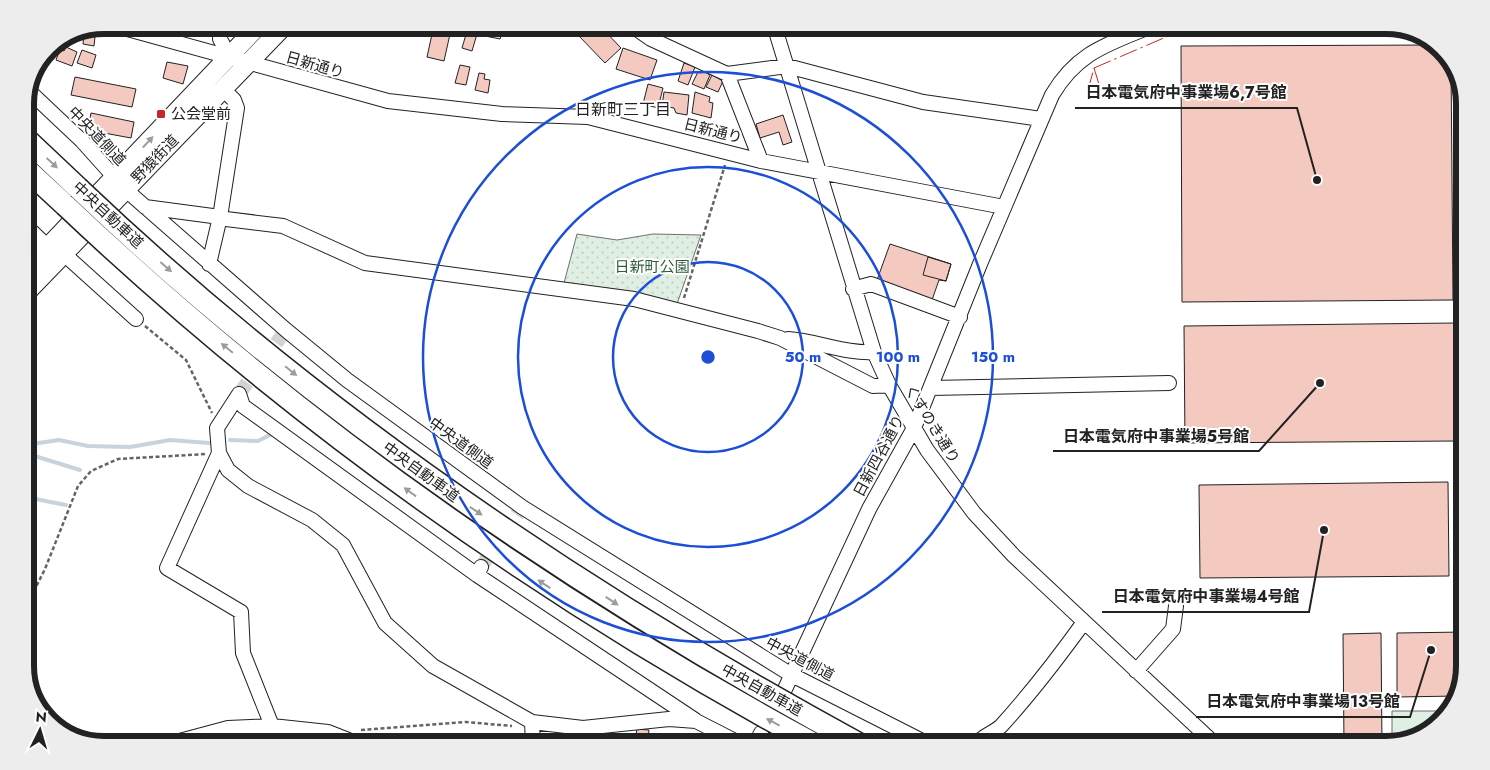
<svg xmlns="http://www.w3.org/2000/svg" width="1490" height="770" font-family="Jost,'Noto Sans JP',sans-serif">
<defs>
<pattern id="park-dots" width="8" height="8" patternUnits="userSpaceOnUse" patternTransform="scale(1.25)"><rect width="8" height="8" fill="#e0efe3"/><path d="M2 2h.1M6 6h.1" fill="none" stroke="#c0cdc2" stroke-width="1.8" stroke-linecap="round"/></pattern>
</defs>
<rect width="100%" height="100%" fill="#fff"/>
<!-- grass -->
<path fill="#e0efe3" stroke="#6f6f6f" d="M1392,711H1448L1430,732L1392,743Z"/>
<!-- park -->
<path fill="url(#park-dots)" stroke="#6f6f6f" d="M577,234L617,240L653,234L701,235L677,304L564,283Z"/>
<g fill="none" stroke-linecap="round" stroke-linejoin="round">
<!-- stream -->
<path stroke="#c7d3dd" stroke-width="4" d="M230,440L258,441L270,435
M25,445L59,440L88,446L130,447L170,440L209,443
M25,453L80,470
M25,497L66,505"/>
</g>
<!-- building -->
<path fill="#f3c9c0" stroke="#222" d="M434,25H452L444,61L427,57Z
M485,25H494L497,32L502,33L500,39L485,36Z
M589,25H599L621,48L605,63L578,35Z
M96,28L94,46L83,44L84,33Z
M467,31L477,34L472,51L462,48Z
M1434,45L1451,60L1453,300L1182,302L1181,46Z
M66,47L77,52L72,66L56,60L60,49L64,51Z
M623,48L657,60L650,80L616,69Z
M82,50L96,55L92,68L77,63Z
M167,62L188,66L183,84L163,78Z
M684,63L695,67L688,85L678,81Z
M460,65L470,67L466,85L455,83Z
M703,71L710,75L704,89L692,84L698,72L701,73Z
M479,73L485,74L484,79L490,80L488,93L475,90Z
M712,75L723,81L718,92L706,87Z
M75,77L136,89L132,107L71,95Z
M648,84L663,88L658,108L643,104Z
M664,92L689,95L687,115L676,113L674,108L662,106Z
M695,92L710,97L709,102L713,103L711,118L692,113Z
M91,113L134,122L131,138L88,130Z
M783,115L792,142L783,145L779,132L760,138L756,124Z
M890,244L951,264L946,281L939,280L932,300L877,280Z
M928,257L951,264L946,281L923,275Z
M1455,323L1456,441L1185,443L1184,326Z
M1448,482L1449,576L1200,578L1199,485Z
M1465,632V666L1458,696L1397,697V633Z
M1381,633L1382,745H1344L1343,634Z
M637,729L649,730L647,745H634Z"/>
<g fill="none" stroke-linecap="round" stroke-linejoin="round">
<!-- minor-tunnel -->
<path stroke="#d3d3d3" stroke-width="14" stroke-dasharray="14 7" stroke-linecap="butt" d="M239,394L286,330
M481,567L522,507"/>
<!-- minor casing -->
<g stroke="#222" stroke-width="16">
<path id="minor" d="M113,25L388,101L502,114L588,117L761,161L1004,207
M221,25L220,39L229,56
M631,25L651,39L727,74L787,66L923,102L1041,119
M774,25L874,352L889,385L927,450L974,513L1014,556L1216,745
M727,74L761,161
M223,89L234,100L237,108L220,217L226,219L283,226L365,263L634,299L758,331L780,338L873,386L889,385
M29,91L82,141L126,190L286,330L347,380L522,507L790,674L930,745
M145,207L220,217L209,264
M25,225L48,247
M64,254L136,319
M853,289L871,284L960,317
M788,339C816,341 847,354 874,352
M931,388L1169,383
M239,394L217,428L219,453L228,470L248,486L312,520L343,545L385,623L433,666L532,722L583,728L669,719L696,721L743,745
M239,394L243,406L477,575L481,567
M219,453L167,568L241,612L243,653L272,726
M477,575L695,720
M1136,671L1173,629L1176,606
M785,689L869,509L914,428L980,264L1052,95C1078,51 1109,44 1154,25
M532,722L533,745
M98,744L172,743L228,728L272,726L328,732L361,745
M755,745L761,733
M976,745C982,735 995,733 1002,725C1032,692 1058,658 1084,622"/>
</g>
<!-- major casing -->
<g stroke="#222" stroke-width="20">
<path id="major" d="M25,271L259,25
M25,294L285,25"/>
</g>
<!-- highway casing -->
<g stroke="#222" stroke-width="24">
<path id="highway" d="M25,138L78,188
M25,168L65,205"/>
</g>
<!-- path -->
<path stroke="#646464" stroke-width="2.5" stroke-dasharray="4 2.5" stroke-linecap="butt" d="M684,298L725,165
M145,326L186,360L212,413
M25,609L45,569L78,486L91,471L118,459L206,454
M361,730L466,722L512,726"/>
<!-- minor -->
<use href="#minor" stroke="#fff" stroke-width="14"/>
<!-- major -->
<use href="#major" stroke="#fff" stroke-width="18"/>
<!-- highway -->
<use href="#highway" stroke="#fff" stroke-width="21"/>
<!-- highway-bridge casing -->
<g stroke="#222" stroke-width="24" stroke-linecap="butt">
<path id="highway-bridge" d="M78,188C311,410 579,592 861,745
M65,205C291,419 542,597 816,745"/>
</g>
<!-- highway-bridge -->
<use href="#highway-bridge" stroke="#fff" stroke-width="21"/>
<!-- power -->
<path stroke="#c62828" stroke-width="1" stroke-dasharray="18 4 2.5 4" stroke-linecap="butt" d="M1094,68L1194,25
M1094,68L1101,91
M1088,90L1094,68"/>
</g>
<!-- one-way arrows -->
<defs><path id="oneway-solid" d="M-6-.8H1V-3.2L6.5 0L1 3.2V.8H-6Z" transform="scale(1.25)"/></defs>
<g fill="#9c9c9c">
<use href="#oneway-solid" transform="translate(148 142) rotate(-47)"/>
<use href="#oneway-solid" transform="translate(52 163) rotate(43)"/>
<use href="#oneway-solid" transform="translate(166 267) rotate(41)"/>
<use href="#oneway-solid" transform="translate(227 348) rotate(-141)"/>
<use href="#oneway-solid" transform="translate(291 371) rotate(39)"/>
<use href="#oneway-solid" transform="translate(410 492) rotate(-144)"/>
<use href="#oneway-solid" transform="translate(476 511) rotate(34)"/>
<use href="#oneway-solid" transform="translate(544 584) rotate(-147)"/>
<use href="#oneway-solid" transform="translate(612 601) rotate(33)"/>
<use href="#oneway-solid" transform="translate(773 722) rotate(-152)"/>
</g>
<!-- distance rings -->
<g fill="none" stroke="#1d4ed8" stroke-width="2.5">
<circle cx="708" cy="357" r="95"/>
<circle cx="708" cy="357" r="190"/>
<circle cx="708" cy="357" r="285"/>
</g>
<!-- markers -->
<rect fill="#c62828" stroke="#fff" stroke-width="2" x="156" y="109" width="10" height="10" rx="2.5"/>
<g text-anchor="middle" stroke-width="4" stroke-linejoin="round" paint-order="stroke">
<!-- street labels -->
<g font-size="15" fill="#222" stroke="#fff">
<text transform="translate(315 65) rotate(16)" y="5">日新通り</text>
<text transform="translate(713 131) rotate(14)" y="5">日新通り</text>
<text transform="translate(97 136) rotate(46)" y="5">中央道側道</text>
<text transform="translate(155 159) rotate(-46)" y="5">野猿街道</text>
<text transform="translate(108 215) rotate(43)" y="5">中央自動車道</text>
<text transform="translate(932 424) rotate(58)" y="5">くすのき通り</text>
<text transform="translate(461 443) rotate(36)" y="5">中央道側道</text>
<text transform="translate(879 456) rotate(-62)" y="5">日新四谷通り</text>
<text transform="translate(421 472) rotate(36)" y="5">中央自動車道</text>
<text transform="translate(800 659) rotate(28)" y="5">中央道側道</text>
<text transform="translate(762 690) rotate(29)" y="5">中央自動車道</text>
</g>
<!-- poi labels -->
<g font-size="15" fill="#222" stroke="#fff" text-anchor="start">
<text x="171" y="119">公会堂前</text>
</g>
<!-- park labels -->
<g font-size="15" fill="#2f5e38" stroke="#fff">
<text x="652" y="272">日新町公園</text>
</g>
<!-- neighbourhood labels -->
<g font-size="16" fill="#222" stroke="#fff">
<text x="623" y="115">日新町三丁目</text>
</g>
</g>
<!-- crop -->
<path d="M0 0H1490V770H0ZM104 34H1386A70 70 0 0 1 1456 104V666A70 70 0 0 1 1386 736H104A70 70 0 0 1 34 666V104A70 70 0 0 1 104 34Z" fill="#ededed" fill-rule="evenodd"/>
<path fill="none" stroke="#222" stroke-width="6" d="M104 34H1386A70 70 0 0 1 1456 104V666A70 70 0 0 1 1386 736H104A70 70 0 0 1 34 666V104A70 70 0 0 1 104 34Z"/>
<circle cx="708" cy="357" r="8" fill="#1d4ed8" stroke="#fff" stroke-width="2.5"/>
<g font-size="15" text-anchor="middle" font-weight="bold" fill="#1d4ed8" stroke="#fff" stroke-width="4" stroke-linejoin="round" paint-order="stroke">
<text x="803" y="362">50 m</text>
<text x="898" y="362">100 m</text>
<text x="993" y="362">150 m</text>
</g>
<!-- callouts -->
<path fill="none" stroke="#222" stroke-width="2" d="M1317 180L1297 108H1075M1320 383L1259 451H1053M1324 530L1309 612H1102M1431 650L1410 717H1196"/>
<g fill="#222" stroke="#fff" stroke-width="2">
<circle cx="1317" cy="180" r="5"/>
<circle cx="1320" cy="383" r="5"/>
<circle cx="1324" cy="530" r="5"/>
<circle cx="1431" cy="650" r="5"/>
</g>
<g font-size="16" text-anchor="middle" font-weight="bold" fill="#222" stroke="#fff" stroke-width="4" stroke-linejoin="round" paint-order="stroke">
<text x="1186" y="98">日本電気府中事業場6,7号館</text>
<text x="1156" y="442">日本電気府中事業場5号館</text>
<text x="1206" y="602">日本電気府中事業場4号館</text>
<text x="1303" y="707">日本電気府中事業場13号館</text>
</g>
<!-- north arrow -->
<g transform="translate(40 730) rotate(5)" stroke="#ffffff" stroke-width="4" paint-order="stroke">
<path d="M0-4L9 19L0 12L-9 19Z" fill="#222222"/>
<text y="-8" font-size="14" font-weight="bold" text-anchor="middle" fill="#222222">N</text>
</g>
</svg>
